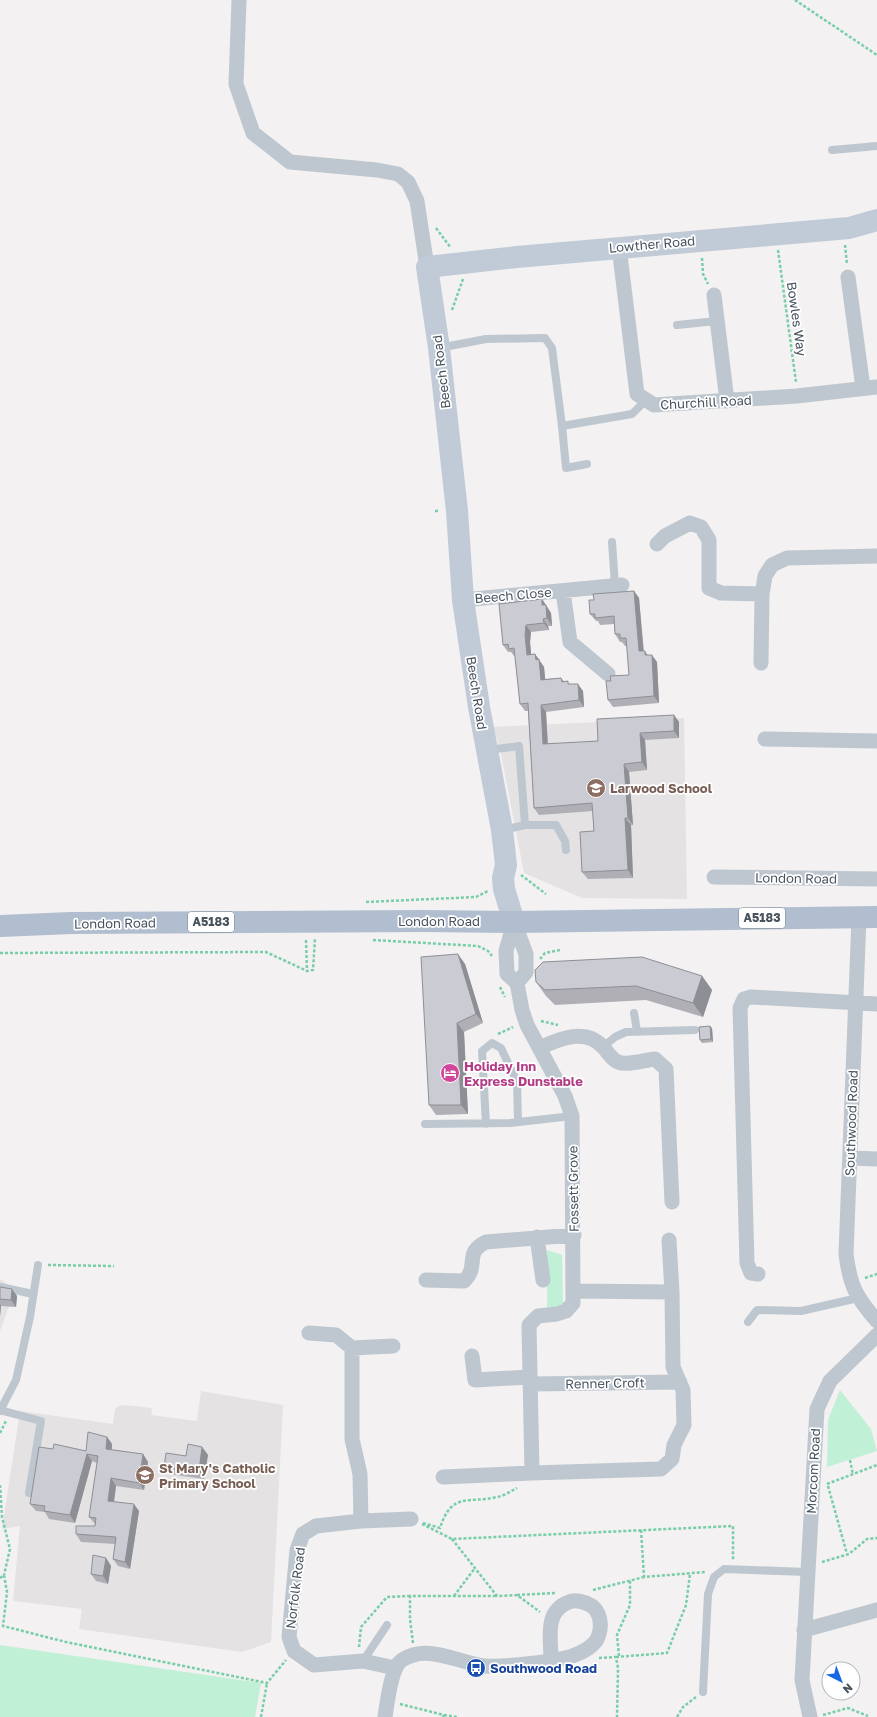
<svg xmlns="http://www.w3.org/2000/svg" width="877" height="1717" font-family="'Golos Text',sans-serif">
<rect width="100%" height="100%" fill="#f3f1f1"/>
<!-- education -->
<path fill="#e4e2e3" d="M684,718L687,899L582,898L524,873L500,749L493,727Z
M0,1279L15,1290L0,1331Z
M201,1391L283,1405L271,1642L242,1652L79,1629L82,1609L13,1601L20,1526L2,1529L20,1411L113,1424L115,1409L118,1406L124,1405L152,1408L151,1415L197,1421Z"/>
<!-- green -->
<path fill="#c0f0d5" d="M547,1250L562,1255L563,1304L556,1308L547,1307Z
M840,1390L871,1429L877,1451L827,1467L828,1420Z
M0,1645L261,1683L255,1717H0Z"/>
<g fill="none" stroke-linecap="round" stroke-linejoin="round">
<!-- path -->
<path stroke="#77cea8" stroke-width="2.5" stroke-dasharray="3 2" stroke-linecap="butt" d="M795,0L877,55
M436,228L451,248
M845,245L847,264
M778,250L796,382
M702,258L703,274L708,284
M452,310L463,279
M435,511H440
M521,875L546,894
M366,902L476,897L488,891
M306,940L307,971
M373,940L478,946L488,951L492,956
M0,953L266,952L307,971L313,970L315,938
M540,959L545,953L560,950
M500,987L505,997
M541,1021L558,1025
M498,1034L513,1027
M48,1265L114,1266
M865,1278L877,1274
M0,1433L6,1421
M850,1460L853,1475
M827,1484L877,1465
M0,1485L2,1517L10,1549L4,1575
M828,1486L847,1554
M423,1523L440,1528C452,1491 468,1504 497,1497C504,1496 511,1491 517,1488
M422,1524L452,1539L733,1526V1560
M641,1530L644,1577L705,1572
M452,1539L497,1596L517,1595L540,1612
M822,1562L849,1554L867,1539L877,1538
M0,1578L4,1575L7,1592L3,1626L66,1642L267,1683L286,1660
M593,1590L644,1577
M517,1595L556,1593
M454,1596L475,1568
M413,1643L410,1619V1596H497
M359,1647L361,1627L387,1597L410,1596
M619,1656L617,1635L630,1605V1580
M616,1657L667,1653L686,1605L690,1574
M599,1658L616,1657L618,1668L617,1717
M400,1704L444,1715L443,1717
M444,1715L457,1717
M823,1715L848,1708L868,1716
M261,1717L267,1683
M677,1717L683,1707L696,1697"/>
<!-- lane -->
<path stroke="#bec7cf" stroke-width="8" d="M832,150L877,146
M677,325L717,321
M439,348L486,339L545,338L552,348L562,426
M587,464L566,468L562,426L632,414L646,400
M612,542L615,585
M488,750L519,746L525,825L503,830
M525,825H556L565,841L566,850
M634,1013L637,1031
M603,1047L615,1037L626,1032L695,1030
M425,1124L510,1123L572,1116
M486,1124L482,1051L492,1043L501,1048L517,1082L518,1122
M0,1287L33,1294
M748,1322L757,1310L801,1311L858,1298
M0,1410L41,1421L29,1493
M0,1411L16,1380L30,1317L38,1265
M363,1661L387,1625
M703,1692L708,1594L714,1577L724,1569L807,1572"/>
<!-- street -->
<path stroke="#bec7cf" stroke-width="15" d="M239,0L236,84L253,133L290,162L377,170L398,174L408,182L417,201L427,267
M619,247L637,394L654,405L797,396L877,387
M848,277L863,388
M714,295L727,401
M657,544L665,536L690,523L701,527L709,540V588L721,593L762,594
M563,591L570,642L608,674
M463,600L622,585
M761,663L762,594L765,576L772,565L787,558L877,556
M765,739L877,741
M714,877L877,879
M859,917L846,1254C850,1286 856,1297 877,1321
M514,922L526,954V972L517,983
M540,1048C560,1038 586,1028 603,1047C608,1052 611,1059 618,1062C628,1066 644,1060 655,1059L666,1069L672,1202
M851,1158L877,1159
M537,1237L543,1280
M669,1240L672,1292
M758,1274L751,1273L747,1263L740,1008L744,999L751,997L877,1004
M426,1280L464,1281C480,1266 463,1253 486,1242L574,1235
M309,1333L336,1335L352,1348L393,1346
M352,1348V1439L360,1474L361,1521L316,1526L303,1534L297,1550L289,1637L294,1651L314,1665L363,1661L395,1668
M472,1356L475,1380L529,1377
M530,1384L680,1382
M532,1473L661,1469L672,1459L674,1445L684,1425L683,1390L673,1367L672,1292L573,1291
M443,1477L532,1473L529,1325L538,1316L557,1314L566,1311L573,1303L572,1116L565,1096L527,1025L522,1010L517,983L507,974L506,951L514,922
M361,1521L411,1519
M804,1630L877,1610
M385,1717C387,1704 391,1667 402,1660C428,1643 458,1663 485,1666C505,1667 557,1662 575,1655C585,1651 597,1644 599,1634C602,1625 600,1612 592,1606C586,1602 575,1599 569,1602C544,1611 551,1638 551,1660
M810,1717L802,1680L817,1409L830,1381L877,1335"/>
<!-- secondary -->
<path stroke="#c1cbd7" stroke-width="22" d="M514,922L504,889L503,878L506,865L502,830L479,707L463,600L457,511L439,348L427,267L517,257L849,228L877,220"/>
<!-- primary -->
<path stroke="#b0becf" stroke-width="22" d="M0,926L71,923L423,921L514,922L877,917"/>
</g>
<!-- wall -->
<path fill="#afafb5" d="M634,591L639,598L644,651H645L648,655L657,662L659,703L613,707L608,700L611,681L629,675L627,646H625L622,642H620L615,634L614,624L600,625L598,621H596L590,614L594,600Z
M542,599L551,613L552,626H548L549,630L531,632L530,642L531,654H535L544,667L545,679L561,678L564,681L583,691L584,707L546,712L548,744L598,741L674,715L679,722V738L645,740L647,770L629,772L633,825H631L633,878L588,879L582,872L594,831L593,811L539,815L534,808L528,711H525L520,704L515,656H514L511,652H508L503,645Z
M465,964L483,1023L464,1032L468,1114L436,1115L429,1105Z
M702,976L712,990L703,1017L646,1000L555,1005L546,996L536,982Z
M712,1028L713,1042L702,1043L700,1040Z
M0,1287L17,1296L16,1307L1,1306L0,1316Z
M107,1437L112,1444V1450L143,1454L148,1462L144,1490L116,1486L114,1502L139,1511L130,1569L118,1566L113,1559L115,1544L81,1542L76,1534L95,1526V1524L89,1517L97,1463L92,1461L75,1523L49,1519L45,1512L36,1511L30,1504L53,1449L86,1451Z
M202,1447L208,1455L204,1479L169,1474L164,1467Z
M106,1558L111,1566L108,1584L96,1581L91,1574Z"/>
<!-- shaded-wall -->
<path fill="#8e8f94" d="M634,591L639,598L644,659L639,651Z
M542,599L551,613L552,626L547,618L542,605Z
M543,619L548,626L549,630L544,623Z
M526,625L531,632L530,642L532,662L527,655L525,635Z
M535,654L544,667L546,687L541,680L536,660Z
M652,655L657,662L659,703L654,696Z
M578,684L583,691L584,707L579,700Z
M541,705L546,712L548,752L543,744Z
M674,715L679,722V738L674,731Z
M640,733L645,740L647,770L642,762Z
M624,764L629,772L633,825L628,818Z
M625,818L631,825L633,878L628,870Z
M458,954L465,964L483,1023L476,1014Z
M702,976L712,990L703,1017L693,1003Z
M457,1023L464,1032L468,1114L461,1105Z
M710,1026L712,1028L713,1042L711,1039Z
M12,1289L17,1296L16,1307L11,1300Z
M0,1304L1,1306L0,1316Z
M107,1437L112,1444L111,1456L106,1449Z
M202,1447L208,1455L204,1479L199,1471Z
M87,1454L92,1461L75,1523L70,1515Z
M143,1454L148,1462L144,1490L139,1483Z
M111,1478L116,1486L113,1508L108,1501Z
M134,1504L139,1511L130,1569L125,1562Z
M106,1558L111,1566L108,1584L103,1576Z"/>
<!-- building -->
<path fill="#cbccd3" stroke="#8e8f94" d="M634,591L639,651H645V655H652L654,696L608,700L606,681H611L610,676L629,675L626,638H620V634H615L614,616L595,618V614H590L589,600H594L593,594Z
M542,599V605H546L547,618L543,619L544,623L526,625L525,635L527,655L535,654L536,660L539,659L541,680L561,678L562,682L568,681V684H578L579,700L541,705L543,744L598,741L597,719L674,715V731L640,733L642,762L624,764L628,818H625L628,870L582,872L580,832L594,831L592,803L534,808L528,703L520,704L514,648L509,649L508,644L503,645L499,604Z
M458,954L476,1014L457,1023L461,1105H429L421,957Z
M642,957L702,976L693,1003L636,986L545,990L536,982L535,970L543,962Z
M710,1026L711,1039L700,1040L699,1027Z
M0,1287L12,1289L11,1300L0,1299Z
M88,1432L107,1437L106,1449L143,1454L139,1483L111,1478L108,1501L134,1504L125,1562L113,1559L116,1537L76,1534V1526H95L96,1518L89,1517L98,1456L87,1454L70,1515L44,1511L45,1506L30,1504L39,1447L53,1449L54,1444L86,1451Z
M188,1444L202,1447L199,1471L164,1467L166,1453L186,1456Z
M93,1555L106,1558L103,1576L91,1574Z"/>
<!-- icons -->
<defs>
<g id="school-disc" transform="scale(1)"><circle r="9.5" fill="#8d6e63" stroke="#fff"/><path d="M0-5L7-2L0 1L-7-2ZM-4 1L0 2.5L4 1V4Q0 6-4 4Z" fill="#fff"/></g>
<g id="hotel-disc" transform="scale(1)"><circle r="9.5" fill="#d1479c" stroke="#fff"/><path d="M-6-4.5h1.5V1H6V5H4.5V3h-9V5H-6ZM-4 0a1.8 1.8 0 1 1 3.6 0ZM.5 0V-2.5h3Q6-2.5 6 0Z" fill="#fff"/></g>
<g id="bus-disc" transform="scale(1)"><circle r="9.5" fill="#1a4fb4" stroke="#fff"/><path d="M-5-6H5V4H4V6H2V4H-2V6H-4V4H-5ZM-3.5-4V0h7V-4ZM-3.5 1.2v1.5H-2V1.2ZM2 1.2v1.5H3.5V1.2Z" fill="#fff"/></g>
</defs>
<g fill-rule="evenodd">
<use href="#school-disc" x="596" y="788"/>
<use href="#hotel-disc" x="450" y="1073"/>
<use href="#school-disc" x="145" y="1475"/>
<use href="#bus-disc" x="476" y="1668"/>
</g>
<g text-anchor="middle" stroke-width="3.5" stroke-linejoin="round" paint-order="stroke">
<!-- shield labels -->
<g fill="#fff" stroke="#7f878e" stroke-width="1">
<rect x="739" y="908" width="46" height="20" rx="3"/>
<rect x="188" y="912" width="46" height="20" rx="3"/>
</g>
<g font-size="12" font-weight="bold" fill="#48535e">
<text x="762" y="922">A5183</text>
<text x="211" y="926">A5183</text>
</g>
<!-- street labels -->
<g font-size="13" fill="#48535e" stroke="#fff">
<text transform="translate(652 244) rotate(-5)" y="5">Lowther Road</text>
<text transform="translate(797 319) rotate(82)" y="5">Bowles Way</text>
<text transform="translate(441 372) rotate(-97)" y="5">Beech Road</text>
<text transform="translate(706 402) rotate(-3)" y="5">Churchill Road</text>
<text transform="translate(513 595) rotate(-5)" y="5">Beech Close</text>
<text transform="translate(477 693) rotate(81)" y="5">Beech Road</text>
<text transform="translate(796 878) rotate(1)" y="5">London Road</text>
<text x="439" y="926">London Road</text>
<text transform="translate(115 923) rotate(-1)" y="5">London Road</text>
<text transform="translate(851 1123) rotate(-88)" y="5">Southwood Road</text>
<text transform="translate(573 1189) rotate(-91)" y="5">Fossett Grove</text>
<text transform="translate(605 1383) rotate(-1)" y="5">Renner Croft</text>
<text transform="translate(813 1471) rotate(-87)" y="5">Morcom Road</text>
<text transform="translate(295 1588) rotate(-83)" y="5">Norfolk Road</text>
</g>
<!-- education labels -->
<g font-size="13" font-weight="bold" fill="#785e54" stroke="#fff" text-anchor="start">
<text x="610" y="793">Larwood School</text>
<text x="159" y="1473">St Mary's Catholic<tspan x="159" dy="15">Primary School</tspan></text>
</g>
<!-- hotel labels -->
<g font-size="13" font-weight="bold" fill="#b23c85" stroke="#fff" text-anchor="start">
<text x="464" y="1071">Holiday Inn<tspan x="464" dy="15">Express Dunstable</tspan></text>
</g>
<!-- transit labels -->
<g font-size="13" font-weight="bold" fill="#164399" stroke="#fff" text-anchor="start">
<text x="490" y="1673">Southwood Road</text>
</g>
</g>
<!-- north arrow -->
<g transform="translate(841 1681) rotate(138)"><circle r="19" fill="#ffffff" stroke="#b6babf"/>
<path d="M0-3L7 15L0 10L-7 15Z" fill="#1868e5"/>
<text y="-6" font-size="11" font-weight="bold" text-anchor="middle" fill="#48535e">N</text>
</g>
</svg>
